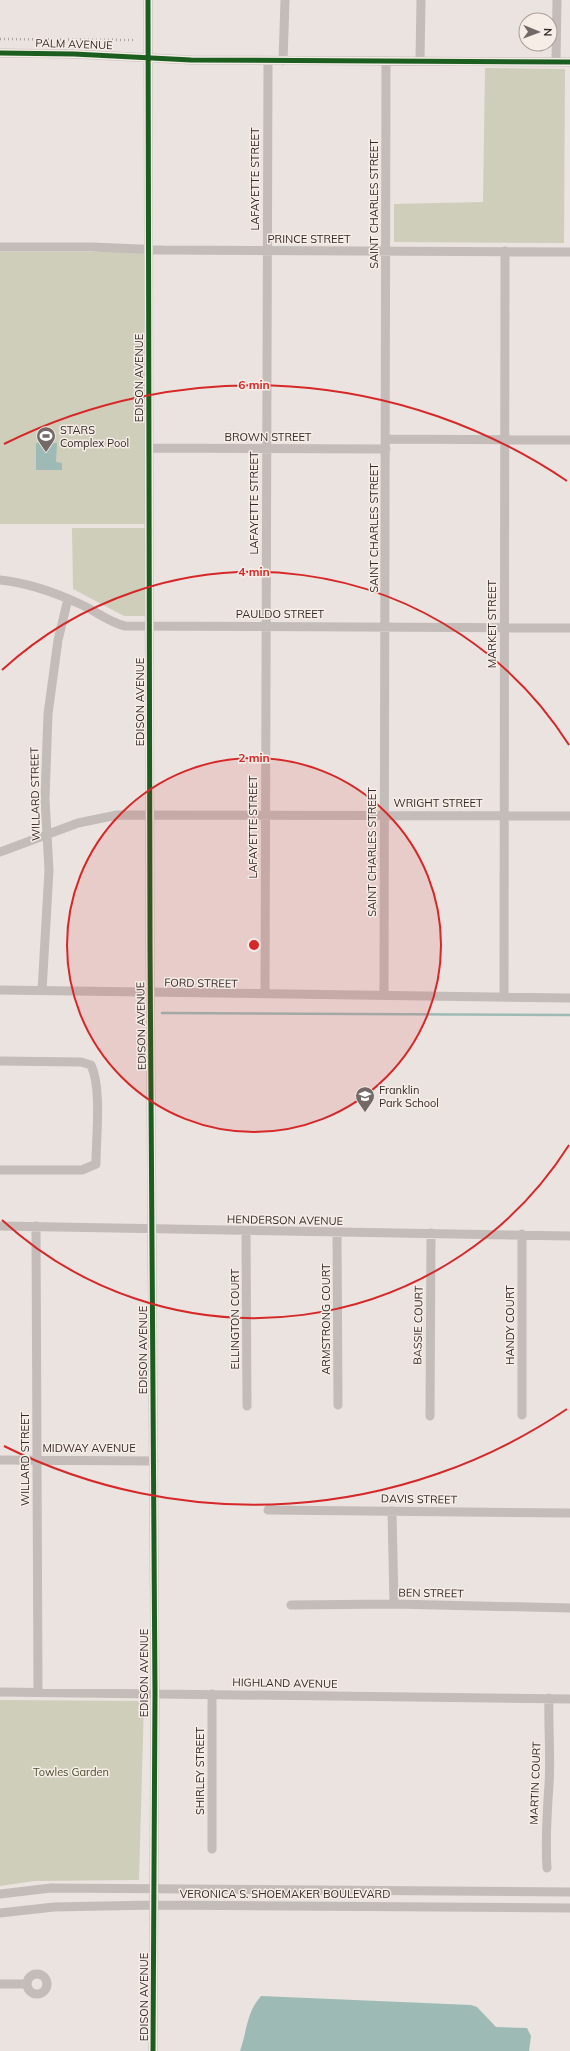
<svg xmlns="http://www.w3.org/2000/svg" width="570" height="2051" font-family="Mulish,sans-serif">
<rect width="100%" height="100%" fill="#eae3e0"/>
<!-- green -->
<path fill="#cecebb" d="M485,68L565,69L564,243L394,242V204L483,202Z
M0,252H146V524H0Z
M72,528H145L146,616H124L73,589Z
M0,1700L144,1701L139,1880L34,1881L0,1886Z"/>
<!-- water -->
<path fill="#9ebab5" d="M36,443H57L56,462L62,463V470H36Z
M261,1996L471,2005L477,2007L496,2027L527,2028L531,2036L529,2051H240C247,2032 246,2013 261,1996Z"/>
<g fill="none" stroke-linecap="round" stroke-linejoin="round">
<!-- stream -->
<path stroke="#9ebab5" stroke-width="2.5" d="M162,1013L570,1015"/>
<!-- minor -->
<path stroke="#c3bcb9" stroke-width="9" d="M148,0L150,946L155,1693L153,2051
M0,53L74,54L191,60L570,62
M283,61L285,0
M420,61L421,0
M556,62L557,0
M0,247H92L164,250L570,252
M386,439L570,440
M150,448L386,449
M0,580C29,583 54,592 80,604C96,611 108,622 125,626L570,628
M0,852L78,823L117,815L570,816
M0,990L570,998
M42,991L49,870L45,799L48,714L58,640L68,599
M265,994L268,61
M384,995L386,61
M504,997L505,251
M0,1061L81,1062L91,1065C102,1088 96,1137 96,1164L82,1170H0
M0,1226L570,1236
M36,1226L38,1692
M246,1231L247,1406
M337,1232L338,1405
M522,1234V1415
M430,1416L431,1233
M0,1460L154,1461
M268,1510L570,1513
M392,1511L394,1604
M291,1605L394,1604L570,1608
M0,1692L570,1699
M212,1694V1849
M547,1868C545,1839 547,1813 549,1785C551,1756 548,1727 549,1698
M0,1894L51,1888L570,1892
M0,1913L54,1907L154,1905L570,1908
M27 1984a10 10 0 1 1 20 0a10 10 0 1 1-20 0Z
M0,1984H27"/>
<!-- rail -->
<path stroke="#aba5a3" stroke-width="2.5" stroke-dasharray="1 3" stroke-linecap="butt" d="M0,39L133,40"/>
<!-- cycleway casing -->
<g stroke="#f7ede7" stroke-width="8">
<path id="cycleway" d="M148,0L150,946L155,1693L153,2051
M0,53L74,54L191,60L570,62"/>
</g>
<!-- cycleway -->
<use href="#cycleway" stroke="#1b5e20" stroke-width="5"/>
</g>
<!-- distance rings -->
<circle cx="254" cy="945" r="187" fill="#d62828" fill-opacity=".12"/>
<g fill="none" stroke="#d62828" stroke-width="2">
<circle cx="254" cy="945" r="187"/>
<path d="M569 1145A373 373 0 0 1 2 1220M2 670A373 373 0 0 1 569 745"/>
<path d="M567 1409A560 560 0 0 1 4 1446M4 444A560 560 0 0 1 567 481"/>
</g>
<!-- icons -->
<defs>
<g id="stadium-pin" transform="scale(1)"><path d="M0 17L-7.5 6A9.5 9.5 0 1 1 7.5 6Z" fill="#736a68" stroke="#f7ede7"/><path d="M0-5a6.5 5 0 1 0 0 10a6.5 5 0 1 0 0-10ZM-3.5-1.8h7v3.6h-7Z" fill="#fff"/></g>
<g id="school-pin" transform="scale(1)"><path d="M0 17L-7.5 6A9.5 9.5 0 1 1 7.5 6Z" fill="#736a68" stroke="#f7ede7"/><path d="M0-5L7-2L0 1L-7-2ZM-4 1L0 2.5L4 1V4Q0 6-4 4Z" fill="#fff"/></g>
</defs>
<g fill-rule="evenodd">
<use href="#stadium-pin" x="46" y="436"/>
<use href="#school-pin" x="365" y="1096"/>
</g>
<g text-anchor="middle" stroke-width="3" stroke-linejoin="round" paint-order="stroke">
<!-- street labels -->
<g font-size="11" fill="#332928" stroke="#f7ede7">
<text transform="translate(74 44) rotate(2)" y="4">PALM AVENUE</text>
<text transform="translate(255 179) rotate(-90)" y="4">LAFAYETTE STREET</text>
<text transform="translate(374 204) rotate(-90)" y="4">SAINT CHARLES STREET</text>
<text x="309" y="243">PRINCE STREET</text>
<text transform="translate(139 378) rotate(-90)" y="4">EDISON AVENUE</text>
<text x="268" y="441">BROWN STREET</text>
<text transform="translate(254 503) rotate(-90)" y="4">LAFAYETTE STREET</text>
<text transform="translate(374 528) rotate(-90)" y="4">SAINT CHARLES STREET</text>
<text x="280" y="618">PAULDO STREET</text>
<text transform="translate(492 624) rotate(-90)" y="4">MARKET STREET</text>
<text transform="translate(140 702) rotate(-90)" y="4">EDISON AVENUE</text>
<text transform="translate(35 794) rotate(-91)" y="4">WILLARD STREET</text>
<text x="438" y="807">WRIGHT STREET</text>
<text transform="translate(253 827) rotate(-90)" y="4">LAFAYETTE STREET</text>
<text transform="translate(372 852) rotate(-90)" y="4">SAINT CHARLES STREET</text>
<text transform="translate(201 983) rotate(1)" y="4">FORD STREET</text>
<text transform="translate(141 1026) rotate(-91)" y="4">EDISON AVENUE</text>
<text transform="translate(285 1220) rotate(1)" y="4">HENDERSON AVENUE</text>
<text transform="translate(235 1319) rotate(-90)" y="4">ELLINGTON COURT</text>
<text transform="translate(326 1319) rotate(-90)" y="4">ARMSTRONG COURT</text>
<text transform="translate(418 1325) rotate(-89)" y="4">BASSIE COURT</text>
<text transform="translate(510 1325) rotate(-90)" y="4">HANDY COURT</text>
<text transform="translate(143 1350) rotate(-90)" y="4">EDISON AVENUE</text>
<text x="89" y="1452">MIDWAY AVENUE</text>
<text transform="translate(25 1459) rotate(-90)" y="4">WILLARD STREET</text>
<text transform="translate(419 1499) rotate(1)" y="4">DAVIS STREET</text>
<text transform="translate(431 1593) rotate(1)" y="4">BEN STREET</text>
<text transform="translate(144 1673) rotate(-90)" y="4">EDISON AVENUE</text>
<text transform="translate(285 1683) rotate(1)" y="4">HIGHLAND AVENUE</text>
<text transform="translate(200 1771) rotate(-90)" y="4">SHIRLEY STREET</text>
<text transform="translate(535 1783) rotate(-88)" y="4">MARTIN COURT</text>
<text x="285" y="1898">VERONICA S. SHOEMAKER BOULEVARD</text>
<text transform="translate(144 1997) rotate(-90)" y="4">EDISON AVENUE</text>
</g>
<!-- poi labels -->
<g font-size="11" fill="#332928" stroke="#f7ede7" text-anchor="start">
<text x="60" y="434">STARS<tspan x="60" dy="13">Complex Pool</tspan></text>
<text x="379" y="1094">Franklin<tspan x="379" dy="13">Park School</tspan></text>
</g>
<!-- park labels -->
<g font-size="11" fill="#494f2e" stroke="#f7ede7">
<text x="71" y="1776">Towles Garden</text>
</g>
</g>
<circle cx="254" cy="945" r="6" fill="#d62828" stroke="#f7ede7" stroke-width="2"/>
<g font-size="12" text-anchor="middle" font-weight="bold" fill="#d62828" stroke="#f7ede7" stroke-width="3" stroke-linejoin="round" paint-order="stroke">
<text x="254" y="389">6 min</text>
<text x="254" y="576">4 min</text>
<text x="254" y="762">2 min</text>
</g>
<!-- north arrow -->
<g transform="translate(538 32) rotate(91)"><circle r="19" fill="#f7ede7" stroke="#a99f9b"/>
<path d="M0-3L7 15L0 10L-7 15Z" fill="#736a68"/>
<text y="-6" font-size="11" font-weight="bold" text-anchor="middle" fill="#332928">N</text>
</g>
</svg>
